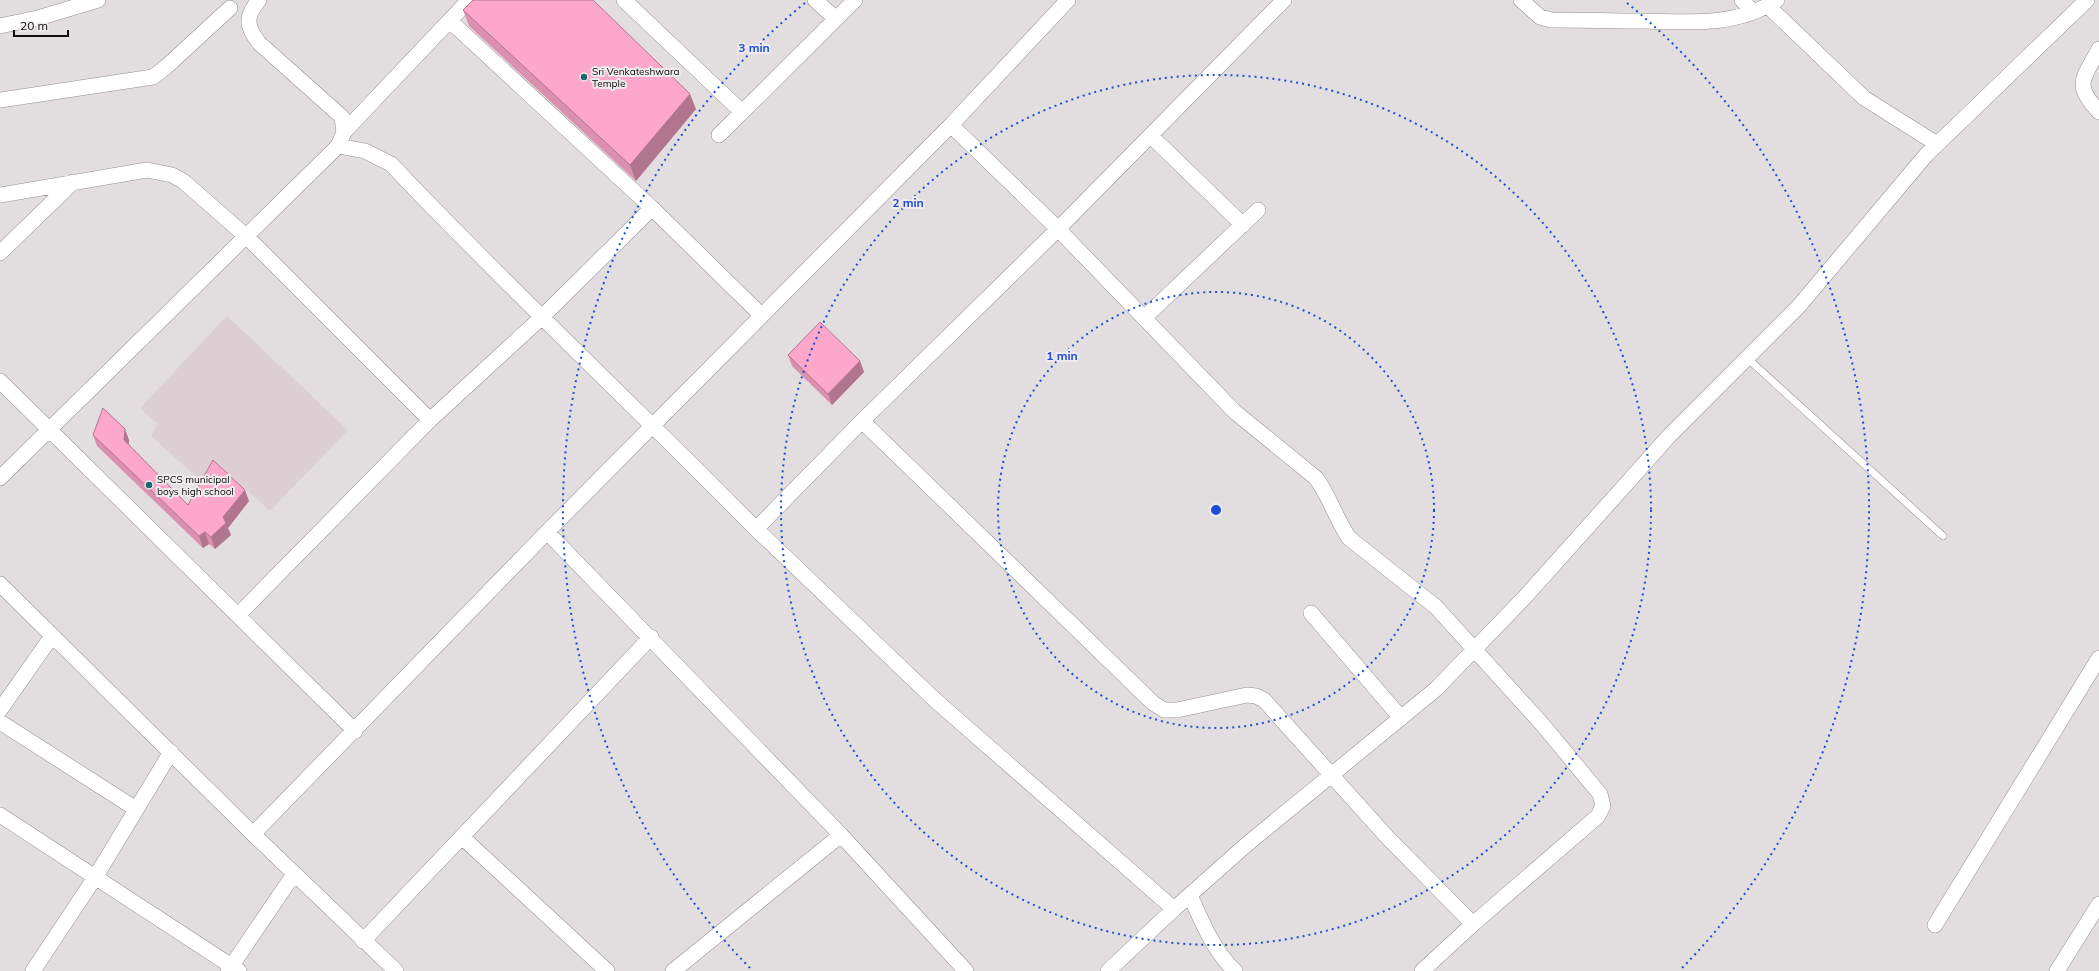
<svg xmlns="http://www.w3.org/2000/svg" width="2099" height="971" font-family="Mulish,sans-serif">
<rect width="100%" height="100%" fill="#e2dddf"/>
<!-- built -->
<path fill="#dcced3" d="M227,316L348,430L270,511L220,466L201,481L151,436L158,424L140,408Z"/>
<g fill="none" stroke-linecap="round" stroke-linejoin="round">
<!-- lane casing -->
<g stroke="#948f91" stroke-width="8">
<path id="lane" d="M1747,358L1943,536"/>
</g>
<!-- street casing -->
<g stroke="#948f91" stroke-width="16">
<path id="street" d="M624,0L742,112
M815,0L836,19
M1521,0L1540,17L1551,20C1582,20 1612,21 1643,21C1689,22 1736,27 1777,0
M1742,0L1753,12
M1768,6L1864,98L1937,144
M450,21L652,208L761,315
M0,26L38,18L98,0
M2099,49C2083,79 2073,84 2099,112
M0,100L153,77L166,67L230,8
M951,125L1058,229L1235,412L1316,478C1330,497 1336,519 1349,538L1436,607L1542,724L1600,794L1603,806L1598,816L1473,924L1422,971
M344,132L469,0
M719,135L855,0
M1151,136L1243,225
M338,146L365,151L391,164C509,289 635,406 756,529
M0,195L147,170L172,175L183,181L247,237L430,420
M0,253L73,182
M1144,318L1258,210
M0,381L355,731
M862,421L1153,703L1164,710H1177L1247,695L1256,696L1264,700L1388,838L1473,924
M0,478L338,146L344,132L342,117L259,43C246,26 245,17 259,0
M547,532L841,835L966,971
M0,584L253,834L396,971
M1311,613L1401,718
M238,615L430,420L542,317L652,208
M0,710L52,636
M0,722L136,809
M0,815L239,971
M253,834L547,532L951,125L1068,0
M462,837L607,971
M1190,895C1202,922 1213,950 1235,971
M1174,909L935,700L756,529L862,421L1058,229L1284,0
M1935,925L2099,658
M363,941L651,637
M33,971L96,876L171,752
M228,971L294,874
M673,971L841,835
M1108,971L1174,909L1246,845L1436,689L1525,597L1670,435L1799,306L1926,155L2087,0
M2057,971L2099,904"/>
</g>
<!-- lane -->
<use href="#lane" stroke="#fff" stroke-width="7"/>
<!-- street -->
<use href="#street" stroke="#fff" stroke-width="15"/>
</g>
<!-- wall -->
<path fill="#da90ae" d="M463,10L696,109L636,181L469,26Z
M788,355L860,361L864,372L832,405L792,366Z
M93,435L129,440V445L188,505L249,501L228,528L231,535L215,549L209,544L203,548L97,446Z"/>
<!-- shaded-wall -->
<path fill="#b1758d" d="M690,94L696,109L636,181L630,165Z
M860,361L864,372L832,405L828,394Z
M125,429L129,440L128,452L124,440Z
M245,490L249,501L228,528L231,535L215,549L211,537L223,517Z
M205,532L209,544L203,548L199,536Z"/>
<!-- building -->
<path fill="#fda7ca" stroke="#b1758d" d="M473,0H593L690,94L630,165L463,10Z
M820,322L860,361L828,394L788,355Z
M103,408L125,429L124,440L188,505L213,460L245,490L223,517L226,523L211,537L205,532L199,536L93,435Z"/>
<!-- distance rings -->
<g fill="none" stroke="#1d4ed8" stroke-width="2" stroke-dasharray="2 4">
<circle cx="1216" cy="510" r="218"/>
<circle cx="1216" cy="510" r="435"/>
<path d="M750 968A653 653 0 0 1 805 3M1627 3A653 653 0 0 1 1682 968"/>
</g>
<!-- markers -->
<g fill="#1a6867" stroke="#efeaec" stroke-width="1.5">
<circle cx="584" cy="77" r="4"/>
<circle cx="149" cy="485" r="4"/>
</g>
<g text-anchor="middle" stroke-width="4" stroke-linejoin="round" paint-order="stroke">
<!-- poi labels -->
<g font-size="10" fill="#0d0b0c" stroke="#efeaec" text-anchor="start">
<text x="592" y="75">Sri Venkateshwara<tspan x="592" dy="12">Temple</tspan></text>
<text x="157" y="483">SPCS municipal<tspan x="157" dy="12">boys high school</tspan></text>
</g>
</g>
<circle cx="1216" cy="510" r="6" fill="#1d4ed8" stroke="#efeaec" stroke-width="2"/>
<g font-size="12" text-anchor="middle" font-weight="bold" fill="#1d4ed8" stroke="#efeaec" stroke-width="4" stroke-linejoin="round" paint-order="stroke">
<text x="754" y="52">3 min</text>
<text x="908" y="207">2 min</text>
<text x="1062" y="360">1 min</text>
</g>
<!-- scale -->
<path d="M14 30v6h54v-6" fill="none" stroke="#0d0b0c" stroke-width="2"/>
<text x="20" y="30" font-size="12" fill="#0d0b0c" stroke="#efeaec" stroke-width="3" paint-order="stroke">20 m</text>
</svg>
